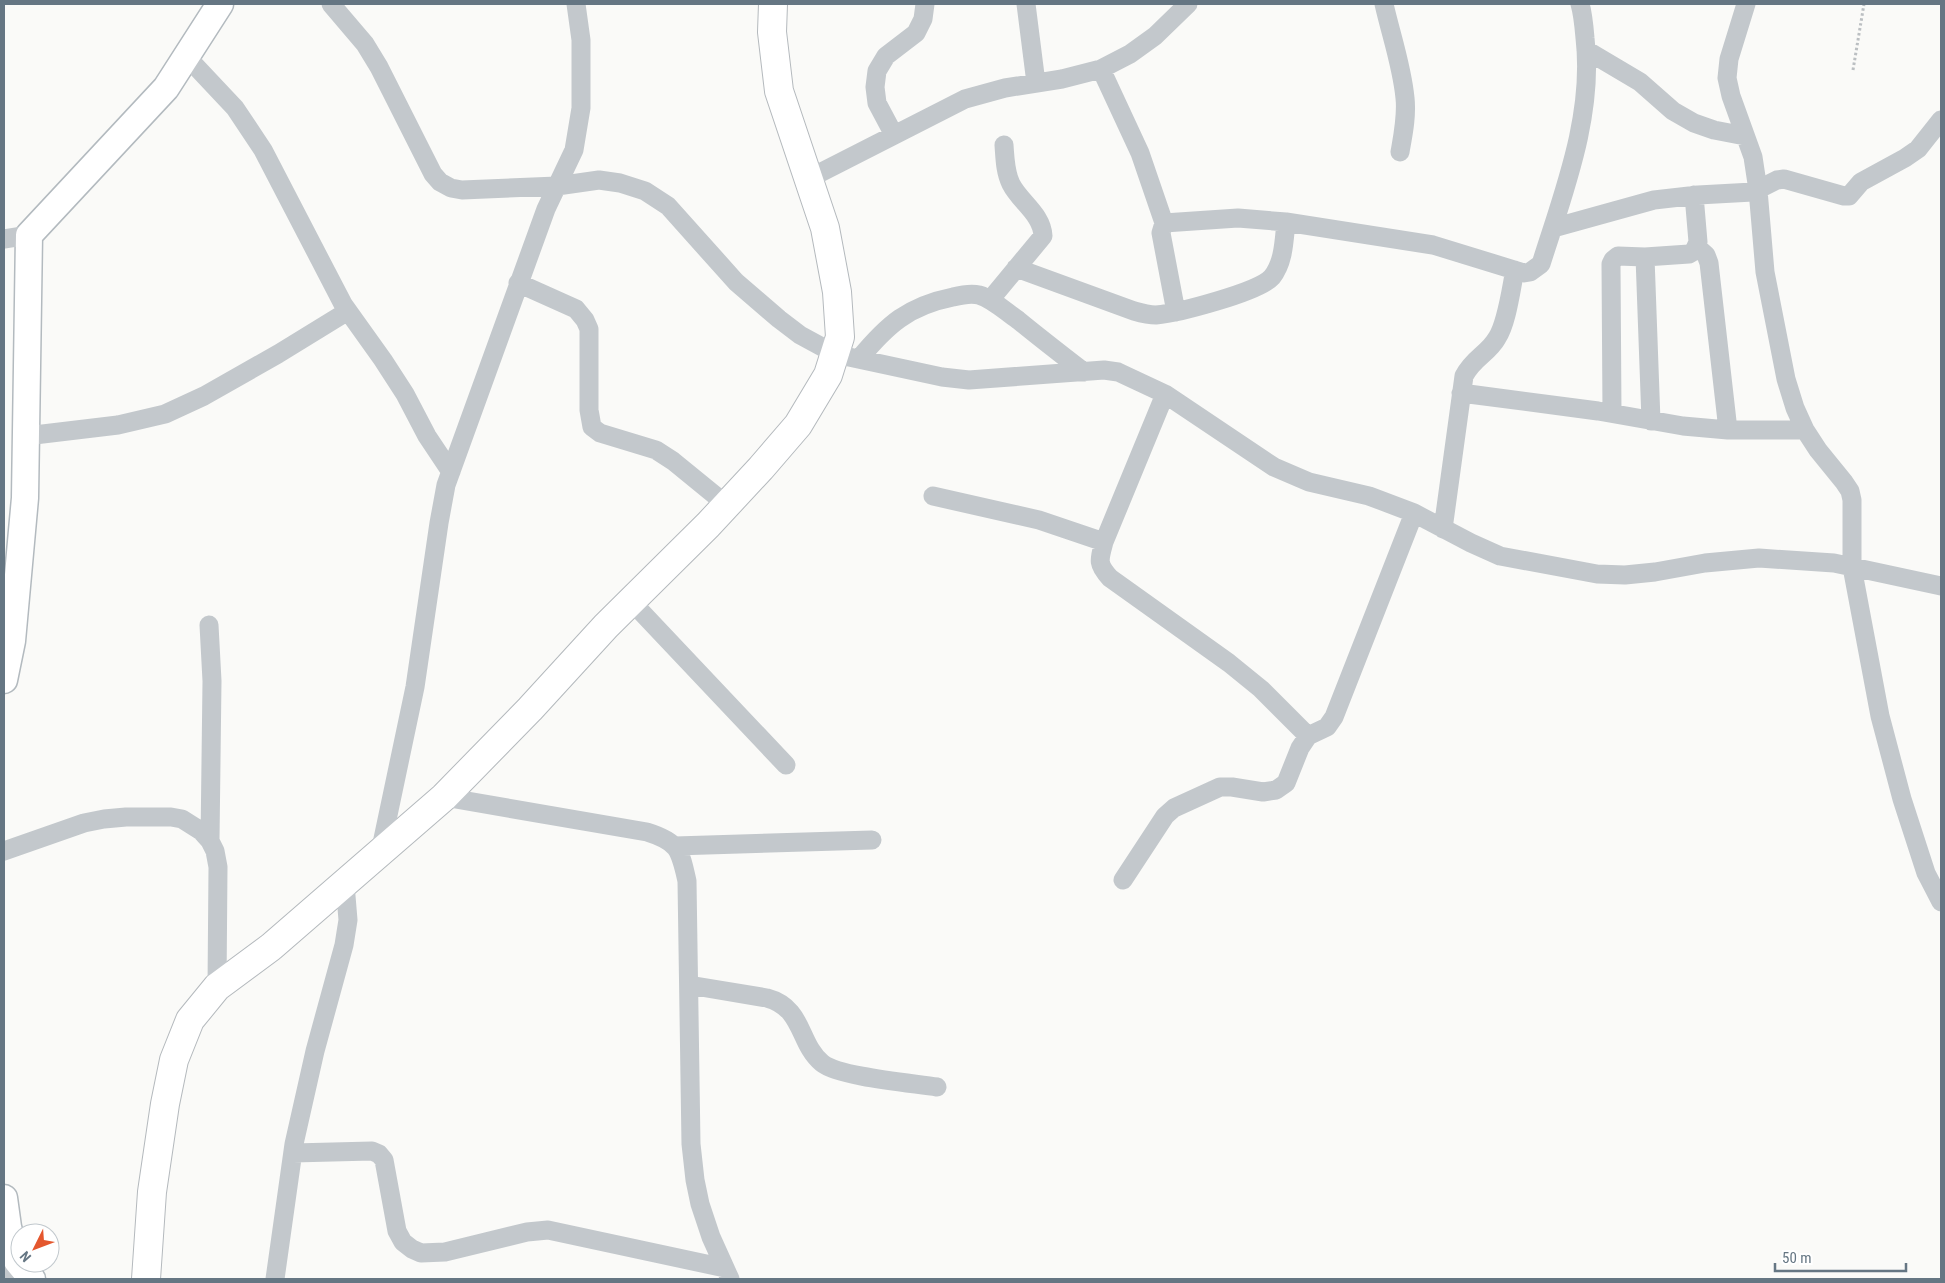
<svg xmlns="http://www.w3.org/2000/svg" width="1945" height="1283" font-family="'Roboto Condensed',sans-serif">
<rect width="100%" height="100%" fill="#fafaf8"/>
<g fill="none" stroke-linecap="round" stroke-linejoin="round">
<!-- secondary casing -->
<g stroke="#b3babf" stroke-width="29">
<path id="secondary" d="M4,680L12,641L25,498L29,235L166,88L220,4
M4,1198L8,1227L17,1261L32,1279"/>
</g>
<!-- highway casing -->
<g stroke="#b4b9bd" stroke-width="30">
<path id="highway" d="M146,1279L152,1192L165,1104L174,1060L190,1020L217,987L271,947L444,797L530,709L606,626L708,525L761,468L798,425L828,375L840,337L837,292L825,228L779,91L772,32L773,4"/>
</g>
<!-- path -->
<path stroke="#bbbfc2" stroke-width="3" stroke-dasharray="2.5 2.5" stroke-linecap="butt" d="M1853,70L1864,4"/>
<!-- street -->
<path stroke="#c3c8cc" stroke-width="19" d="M331,4L365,44L379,67L433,174L440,182L451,188L462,190L557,186L599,180L620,183L645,191L668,206L736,282L779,319L800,335L835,354L942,377L969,380L1104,370L1118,372L1165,394L1274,467L1309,482L1369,496L1414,513L1471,543L1500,556L1597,574L1625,575L1655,572L1705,563L1759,558L1834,563L1941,586
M1026,4L1036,83
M1384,4C1391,35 1402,66 1405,98C1407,116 1403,135 1400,152
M1746,4L1729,59L1727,78L1731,96L1753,157L1758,190L1765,272L1786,379L1795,408L1805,430L1818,450L1844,482L1850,491L1852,500V567L1880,716L1902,799L1926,873L1941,902
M1586,50L1640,82L1673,111L1694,123L1714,130L1745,136
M187,57L235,108L263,150L343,304L383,360L405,394L427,436L451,472
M1101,69L1140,153L1164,223
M894,135L877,103L875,87L877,71L886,56L916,33L923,19L925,4
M808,179L965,99L1005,88L1062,79L1101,69L1130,54L1155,36L1188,4
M1553,228L1654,200L1698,195L1753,192L1777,180L1784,179L1844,196H1849L1861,182L1905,158L1918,149L1941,120
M4,239L29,235
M1697,247L1706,255L1709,263L1728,430H1805
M1016,268L1134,311C1141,313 1149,315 1156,315C1178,313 1259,292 1272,277C1284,262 1284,240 1286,222L1433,245L1524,273L1530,272L1541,264C1564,191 1594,115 1585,38C1584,26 1583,14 1580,4
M518,283L576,309L585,320L589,329V410L592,427L600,433L656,450L673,461L727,505
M990,300L1043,236C1042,214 1020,202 1011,184C1005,172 1005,158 1004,145
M1176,312L1161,233L1164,223L1238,218L1286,222
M859,359C887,325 908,306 953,297C961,295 971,293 979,295C993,299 1006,312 1018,320C1040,338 1062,355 1084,372
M1461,393L1598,411L1683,426L1728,430
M1165,394L1104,542C1099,560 1097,564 1110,578L1229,663L1261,689L1308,736
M1612,413L1611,264L1613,260L1618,256L1645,257
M1651,421L1645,257L1689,254L1694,251L1698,242L1694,195
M26,436L118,425L165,414L204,396L278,354L348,311
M933,496L1039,520L1104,542
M1443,529L1464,376C1474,357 1488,354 1497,338C1507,323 1511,289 1515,270
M631,601L786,765
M209,625L212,681L210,841
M444,797L647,832C679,842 680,850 687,881L691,1144L695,1180L700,1204L711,1237L730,1279
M675,846L872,840
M4,851L84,823L104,819L126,817H171L182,819L201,831L210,841L215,851L218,867L217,987
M380,853L415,687L439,523L446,485L546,209L574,150L581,108V40L576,4
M1123,880L1165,816L1174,808L1220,787H1232L1263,792L1276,790L1286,783L1300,748L1308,736L1327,727L1334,717L1414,513
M689,985L767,998C804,1008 798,1043 822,1063C839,1077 912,1083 937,1087
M293,1153L372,1151L379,1154L384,1160L397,1231L403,1242L412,1249L421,1253L445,1252L527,1232L548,1230L725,1268
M4,1276L17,1261
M275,1279L294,1144L315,1051L344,945L348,920L345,884"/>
<!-- secondary -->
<use href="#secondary" stroke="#fff" stroke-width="26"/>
<!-- highway -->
<use href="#highway" stroke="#fff" stroke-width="28"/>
</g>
<!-- border -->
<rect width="1945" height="1283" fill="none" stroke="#657683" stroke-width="10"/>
<!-- north arrow -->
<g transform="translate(35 1248) rotate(228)"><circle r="24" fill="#ffffff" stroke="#c1c8cd"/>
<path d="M0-4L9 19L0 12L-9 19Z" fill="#e4572e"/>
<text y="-8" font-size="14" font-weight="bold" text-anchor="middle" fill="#657683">N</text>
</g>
<!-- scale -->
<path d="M1775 1263v8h131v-8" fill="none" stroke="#657683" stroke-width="2.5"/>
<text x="1782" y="1263" font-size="15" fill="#657683" stroke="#ffffff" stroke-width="4" paint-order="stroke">50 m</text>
</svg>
